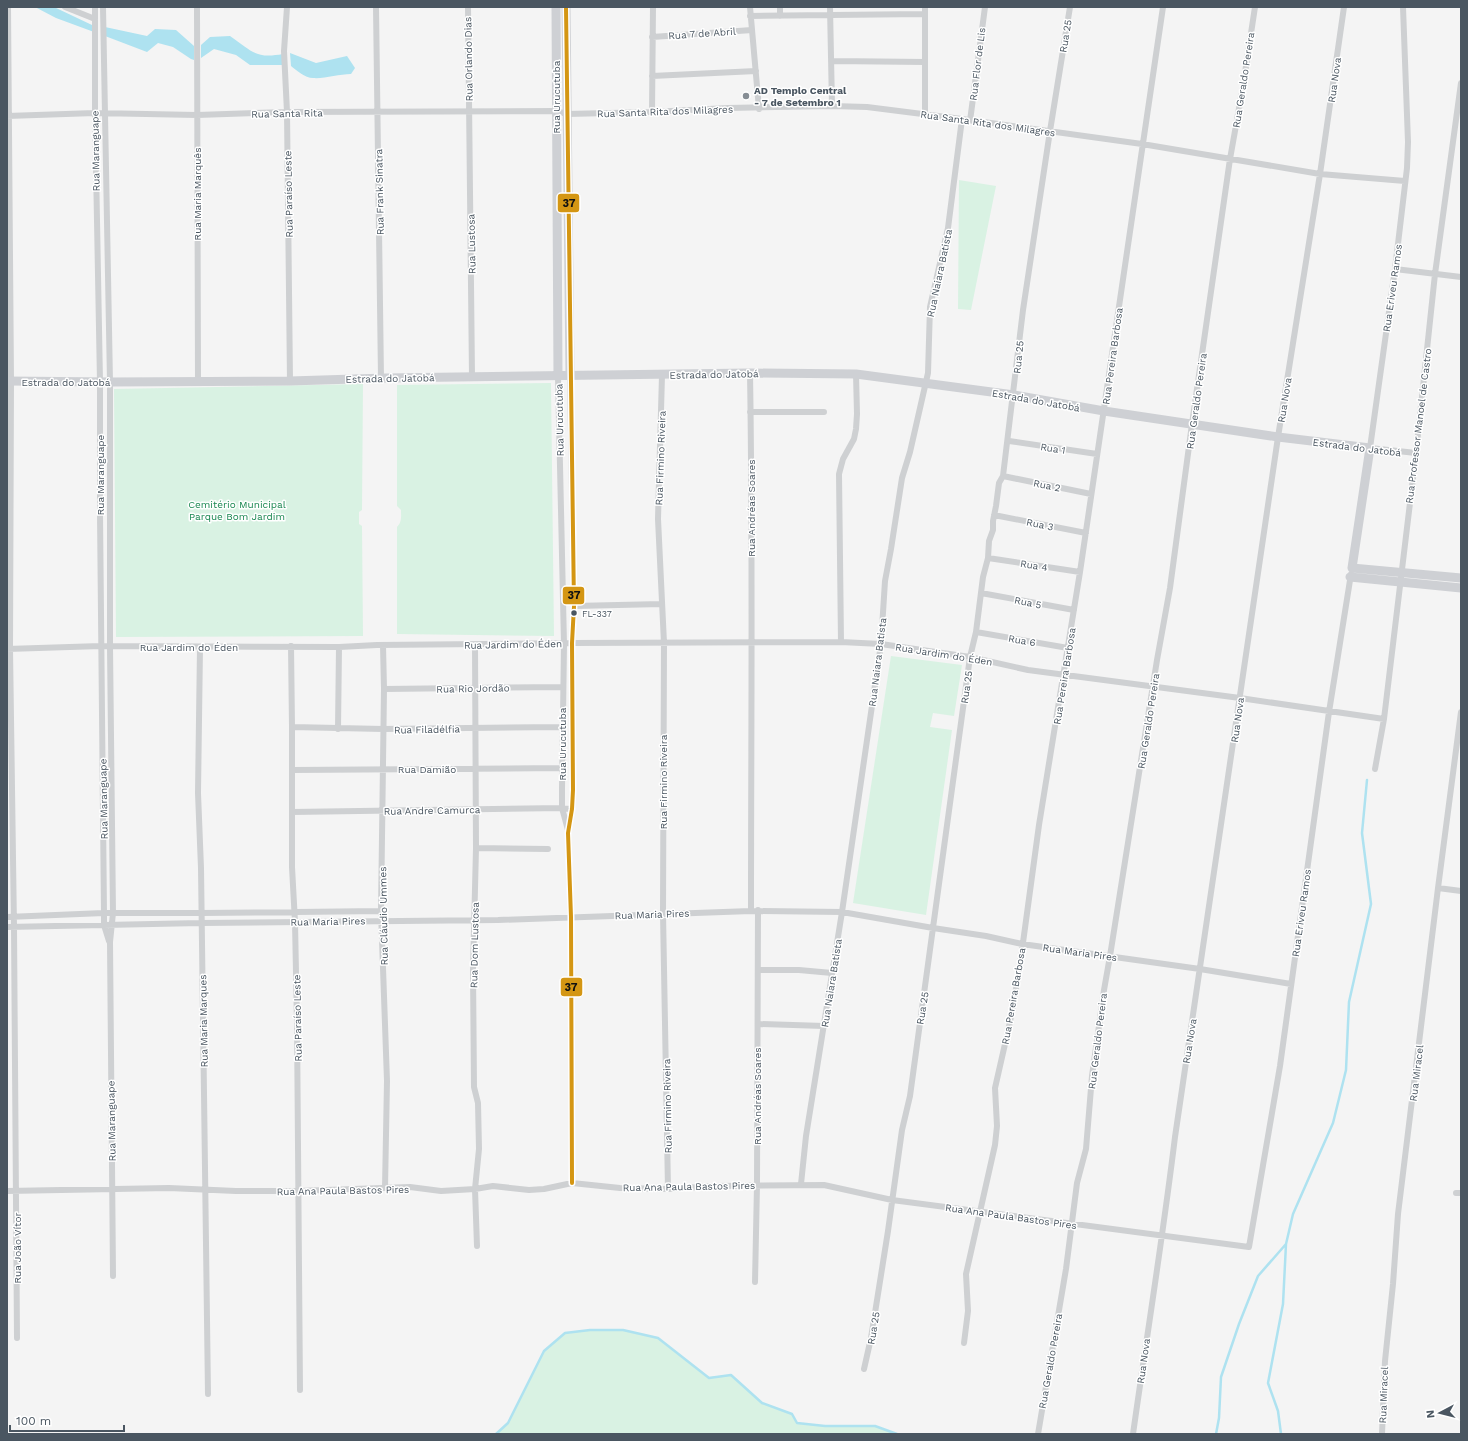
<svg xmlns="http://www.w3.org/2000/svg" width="1468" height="1441" font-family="'Work Sans',sans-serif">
<rect width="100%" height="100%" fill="#f4f4f4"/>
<!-- green -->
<path fill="#d9f2e3" d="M959,180L996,186L971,310L958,309Z
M551,383L554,636L397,634V527C402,522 401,517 401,510L397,506V385Z
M363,384L362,510L359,512V524L362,526L363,636L116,637L114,389Z
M891,656L962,665L954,716L933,713L930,727L952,730L926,915L853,903Z
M590,1330H623L658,1338L709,1377L731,1375L762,1403L792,1414L797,1423L825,1426H875L897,1434H496L508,1423L544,1351L565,1333Z"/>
<!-- water -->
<path fill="#aee2f0" d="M35,7H54L92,25L94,32L56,18Z
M105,27L147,36L155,29L176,30L194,46V60L191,59L173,47L158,43L147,52L105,36Z
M230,36C252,51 255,59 283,54V65H250L236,55L214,49L201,58V45L210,37Z
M290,53L316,63L347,56L355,68L351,74C339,74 324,79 313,78C305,78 296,70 291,66Z"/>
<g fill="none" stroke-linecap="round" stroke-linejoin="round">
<!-- stream -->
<path stroke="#aee2f0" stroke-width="2.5" d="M496,1434L508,1423L544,1351L565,1333L590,1330H623L658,1338L709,1378L731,1375L762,1403L792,1414L797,1423L825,1426H875L897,1434
M1216,1434L1219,1418L1221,1377L1239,1324L1258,1276L1286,1244L1293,1214L1333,1123L1346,1070L1349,1002L1371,904L1362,833L1367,780
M1281,1434L1278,1411L1268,1383L1283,1304L1286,1244"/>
<!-- street -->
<path stroke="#ced0d2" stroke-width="6" d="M8,7L11,381L10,649L14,927L17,1338
M65,7L95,19
M95,7V113L100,382V514L104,913V925L109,941
M103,7L110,382V647L113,913L110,942L113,1276
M197,7L198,381
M287,7L284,51L287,112L290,381
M376,7L381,378
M468,7L472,377
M750,7L759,109
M780,7V16
M830,7L832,106
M1403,7L1408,142L1407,168L1395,269L1370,448L1416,453
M750,16L925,14
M652,37L752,30
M832,61L925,62
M652,76L756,71
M652,112L653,7
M925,114V7
M7,116L95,113L197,115L287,112L556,111L567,114L652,112L728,108L832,106L867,107L962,119L1142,144L1320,174L1405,181
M970,121L985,7
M1395,269L1461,277
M750,373C753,552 751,731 751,911
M570,375L574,606L572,643L573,790L572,809L568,833L571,917L572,1183
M662,375L658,519L664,643L663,913L668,1189
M558,376L564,644L562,789V808L568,830
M750,412H824
M1009,441L1097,454
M1003,476L1091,494
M994,515L1086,533
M988,558L1080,572
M981,593L1074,610
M574,606L662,604
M976,632L1068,648
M841,642L839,474L843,459L854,439L856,429L857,414L856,374
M383,645L384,689L381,911L387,1081L385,1188
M475,645L476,848L473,970L474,1087L478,1103L479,1149L475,1189L477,1246
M291,646L292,727V867L295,922L297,1023L300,1390
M200,647L198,793L201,868L208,1394
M7,649L101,646L339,647L377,645L572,643L841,642L881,644L970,657L1028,670L1240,698L1384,719
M384,689L562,687
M292,727L383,729L562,727
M338,729L339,647
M1375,769L1384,719L1416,453L1435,274L1461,83
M292,770L562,768
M292,812L562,808L572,809
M476,848L548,849
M1438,888L1461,891
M7,917L104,913H201L381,911
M7,927L201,923L498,920L751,911L842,912L933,928L986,936L1022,944L1200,969L1291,984
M758,970H799L832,973
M758,1024L824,1026
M801,1184L806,1136L842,912L881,644L885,581L891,549L902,478L910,452L928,373L930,307L948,228L962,119
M7,1191L169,1188L236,1191H298L410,1187L441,1191L475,1189L493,1186L529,1190L544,1189L572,1183L620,1188L668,1189L715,1186L824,1185L892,1200L1249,1247L1280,1066L1329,712L1351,574
M1456,1193H1461
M755,1282L757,1185L758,910
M964,1343L968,1311L966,1274L995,1145L997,1126L995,1088L1010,1022L1019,972L1039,825L1080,572L1163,7
M864,1369L871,1338L888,1231L902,1130L910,1096L970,657L976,632L983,577L988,558L989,541L993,530V521L996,506L999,483L1003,476L1023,310L1050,131L1070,7
M1038,1434L1066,1269L1077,1183L1086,1149L1092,1076L1104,990L1110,956L1157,660L1170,588L1192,424L1230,159L1243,86L1255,7
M1133,1434C1147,1335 1163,1236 1175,1137L1278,437L1320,174L1344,7
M1382,1434L1385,1361L1393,1284L1398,1214L1438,888L1461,712"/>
<!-- secondary -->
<path stroke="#ced0d4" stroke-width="9" d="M556,7L558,376
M566,7L570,375
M7,381L110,382L290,381L386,378L750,373L856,374L1014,395L1104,411L1278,437L1370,448L1352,568L1461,578
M1350,577L1461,588"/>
<!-- bus-1 casing -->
<g stroke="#fff" stroke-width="7">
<path id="bus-1" d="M566,7L574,606L572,643L573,790L572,809L568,833L571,917L572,1183"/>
</g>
<!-- bus-1 -->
<use href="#bus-1" stroke="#d49613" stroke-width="4"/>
</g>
<!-- markers -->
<circle fill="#868d94" stroke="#fff" stroke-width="1.5" cx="746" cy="96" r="4"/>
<circle fill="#4a5661" stroke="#fff" stroke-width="1.5" cx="574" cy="613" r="3.5"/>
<g text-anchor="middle" stroke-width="3" stroke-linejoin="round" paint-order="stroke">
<!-- bus labels -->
<g font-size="9" fill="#4a5661" stroke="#fff" text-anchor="start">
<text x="582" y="617">FL-337</text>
</g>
<!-- street labels -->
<g font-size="10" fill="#4a5661" stroke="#fff">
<text transform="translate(702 33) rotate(-4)" y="4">Rua 7 de Abril</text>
<text transform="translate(1065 36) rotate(-81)" y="4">Rua 25</text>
<text transform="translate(468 59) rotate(-91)" y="4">Rua Orlando Dias</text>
<text transform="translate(977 64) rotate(-83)" y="4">Rua Flor de Lis</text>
<text transform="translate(1243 80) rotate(-81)" y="4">Rua Geraldo Pereira</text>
<text transform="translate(1334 80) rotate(-82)" y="4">Rua Nova</text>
<text transform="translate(556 97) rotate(-90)" y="4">Rua Urucutuba</text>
<text transform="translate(665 111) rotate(-2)" y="4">Rua Santa Rita dos Milagres</text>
<text transform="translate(287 113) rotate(-1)" y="4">Rua Santa Rita</text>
<text transform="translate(988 123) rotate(8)" y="4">Rua Santa Rita dos Milagres</text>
<text transform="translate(95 151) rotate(-91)" y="4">Rua Maranguape</text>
<text transform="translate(379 192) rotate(-91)" y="4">Rua Frank Sinatra</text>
<text transform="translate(197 194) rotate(-90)" y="4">Rua Maria Marquês</text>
<text transform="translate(288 194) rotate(-91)" y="4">Rua Paraíso Leste</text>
<text transform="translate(471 244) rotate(-91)" y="4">Rua Lustosa</text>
<text transform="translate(939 273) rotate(-78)" y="4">Rua Naiara Batista</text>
<text transform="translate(1392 288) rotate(-82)" y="4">Rua Eriveu Ramos</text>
<text transform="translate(1112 356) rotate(-82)" y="4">Rua Pereira Barbosa</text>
<text transform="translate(1018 357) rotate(-84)" y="4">Rua 25</text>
<text transform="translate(714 374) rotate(-1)" y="4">Estrada do Jatobá</text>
<text transform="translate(390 378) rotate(-1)" y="4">Estrada do Jatobá</text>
<text x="66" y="386">Estrada do Jatobá</text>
<text transform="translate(1036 400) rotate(10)" y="4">Estrada do Jatobá</text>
<text transform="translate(1284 400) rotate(-81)" y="4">Rua Nova</text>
<text transform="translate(1196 401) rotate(-82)" y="4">Rua Geraldo Pereira</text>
<text transform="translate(559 420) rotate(-91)" y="4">Rua Urucutuba</text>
<text transform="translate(1418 426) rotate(-83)" y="4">Rua Professor Manoel de Castro</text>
<text transform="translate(1357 447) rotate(7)" y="4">Estrada do Jatobá</text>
<text transform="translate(1053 448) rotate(9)" y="4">Rua 1</text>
<text transform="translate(660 458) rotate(-88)" y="4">Rua Firmino Riveira</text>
<text transform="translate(100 475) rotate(-90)" y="4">Rua Maranguape</text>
<text transform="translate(1047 485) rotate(11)" y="4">Rua 2</text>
<text transform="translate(751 508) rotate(-90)" y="4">Rua Andréas Soares</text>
<text transform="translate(1040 524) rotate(11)" y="4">Rua 3</text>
<text transform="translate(1034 565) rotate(9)" y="4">Rua 4</text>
<text transform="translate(1028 602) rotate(11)" y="4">Rua 5</text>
<text transform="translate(1022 640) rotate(10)" y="4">Rua 6</text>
<text transform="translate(513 644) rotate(-1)" y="4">Rua Jardim do Éden</text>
<text x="189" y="651">Rua Jardim do Éden</text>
<text transform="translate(944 654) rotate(9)" y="4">Rua Jardim do Éden</text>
<text transform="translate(877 662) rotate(-83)" y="4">Rua Naiara Batista</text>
<text transform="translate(1064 676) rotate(-81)" y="4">Rua Pereira Barbosa</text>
<text transform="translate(966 687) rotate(-82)" y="4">Rua 25</text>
<text transform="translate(473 688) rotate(-1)" y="4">Rua Rio Jordão</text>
<text transform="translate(1237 720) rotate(-82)" y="4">Rua Nova</text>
<text transform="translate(1148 721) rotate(-81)" y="4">Rua Geraldo Pereira</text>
<text transform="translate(427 729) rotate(-1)" y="4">Rua Filadélfia</text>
<text transform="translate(562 744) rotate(-90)" y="4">Rua Urucutuba</text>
<text x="427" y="773">Rua Damião</text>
<text transform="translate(663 782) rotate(-90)" y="4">Rua Firmino Riveira</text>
<text transform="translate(103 799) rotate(-91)" y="4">Rua Maranguape</text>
<text transform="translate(432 810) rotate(-1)" y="4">Rua Andre Camurca</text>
<text transform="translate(1301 913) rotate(-82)" y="4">Rua Eriveu Ramos</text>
<text transform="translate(652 914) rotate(-2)" y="4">Rua Maria Pires</text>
<text transform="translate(383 916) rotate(-91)" y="4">Rua Cláudio Ummes</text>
<text transform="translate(328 921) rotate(-1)" y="4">Rua Maria Pires</text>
<text transform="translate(474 945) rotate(-89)" y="4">Rua Dom Lustosa</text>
<text transform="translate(1080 952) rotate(8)" y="4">Rua Maria Pires</text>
<text transform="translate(831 983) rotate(-81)" y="4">Rua Naiara Batista</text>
<text transform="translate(1013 996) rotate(-80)" y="4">Rua Pereira Barbosa</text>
<text transform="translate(922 1008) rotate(-81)" y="4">Rua 25</text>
<text transform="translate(297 1018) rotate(-91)" y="4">Rua Paraíso Leste</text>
<text transform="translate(203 1021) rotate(-91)" y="4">Rua Maria Marques</text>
<text transform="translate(1097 1041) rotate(-83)" y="4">Rua Geraldo Pereira</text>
<text transform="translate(1189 1041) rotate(-81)" y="4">Rua Nova</text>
<text transform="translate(1416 1073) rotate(-83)" y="4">Rua Miracel</text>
<text transform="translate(757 1096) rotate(-90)" y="4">Rua Andréas Soares</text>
<text transform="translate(667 1106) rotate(-91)" y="4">Rua Firmino Riveira</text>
<text transform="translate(111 1121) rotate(-91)" y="4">Rua Maranguape</text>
<text transform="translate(689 1186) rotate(-1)" y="4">Rua Ana Paula Bastos Pires</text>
<text transform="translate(343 1190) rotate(-1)" y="4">Rua Ana Paula Bastos Pires</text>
<text transform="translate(1011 1216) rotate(8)" y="4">Rua Ana Paula Bastos Pires</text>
<text transform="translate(17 1248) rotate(-90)" y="4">Rua João Vítor</text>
<text transform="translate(873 1328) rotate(-81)" y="4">Rua 25</text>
<text transform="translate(1050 1361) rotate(-80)" y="4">Rua Geraldo Pereira</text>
<text transform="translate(1143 1361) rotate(-82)" y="4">Rua Nova</text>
<text transform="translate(1383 1395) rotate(-88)" y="4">Rua Miracel</text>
</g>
<!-- poi labels -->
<g font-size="10" font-weight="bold" fill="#4a5661" stroke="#fff" text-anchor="start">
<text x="754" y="94">AD Templo Central<tspan x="754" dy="12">- 7 de Setembro 1</tspan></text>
</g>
<!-- park labels -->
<g font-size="10" fill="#17864f" stroke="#fff">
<text x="237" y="508">Cemitério Municipal<tspan x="237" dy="12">Parque Bom Jardim</tspan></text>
</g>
</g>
<g stroke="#fff" stroke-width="1.5">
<rect x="557" y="193" width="23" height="20" rx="4" fill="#d49613"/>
<rect x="562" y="586" width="23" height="19" rx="4" fill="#d49613"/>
<rect x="560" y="977" width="23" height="20" rx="4" fill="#d49613"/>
</g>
<g font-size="11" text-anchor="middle" font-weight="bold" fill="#111">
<text x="569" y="207">37</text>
<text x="574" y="599">37</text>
<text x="571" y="991">37</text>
</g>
<!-- border -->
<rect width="1468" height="1441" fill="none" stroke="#4a5661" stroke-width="16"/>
<!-- north arrow -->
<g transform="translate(1440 1413) rotate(263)" stroke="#ffffff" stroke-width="3" paint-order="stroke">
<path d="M0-3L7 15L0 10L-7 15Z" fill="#4a5661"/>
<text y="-6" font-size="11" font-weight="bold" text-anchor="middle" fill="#4a5661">N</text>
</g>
<!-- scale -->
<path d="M10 1425v6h114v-6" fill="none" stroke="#4a5661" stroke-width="2"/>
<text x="16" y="1425" font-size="12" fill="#4a5661" stroke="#ffffff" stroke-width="3" paint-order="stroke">100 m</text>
</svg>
